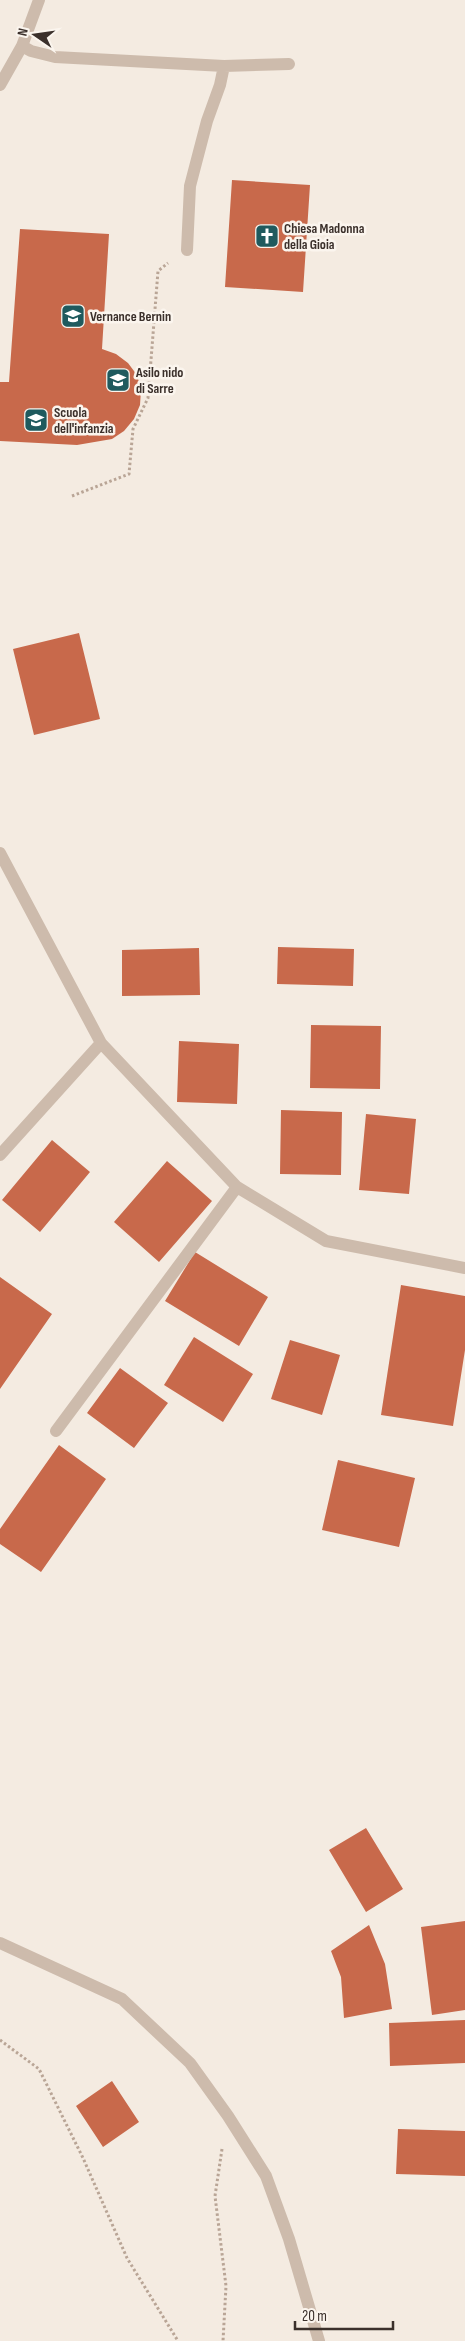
<svg xmlns="http://www.w3.org/2000/svg" width="465" height="2341" font-family="'Sofia Sans Condensed',sans-serif">
<rect width="100%" height="100%" fill="#f4ebe1"/>
<!-- building -->
<path fill="#c8694b" d="M232,180L310,185L303,292L225,287Z
M20,229L109,234L102,349L116,354L128,363L137,375L141,390L140,405L134,419L124,431L112,439L77,445L0,441V382H9Z
M79,633L100,719L34,735L13,649Z
M278,947L354,949L353,986L277,984Z
M199,948L200,995L122,996V950Z
M311,1025L381,1026L380,1089L310,1088Z
M179,1041L239,1044L237,1104L177,1102Z
M281,1110L342,1112L341,1175L280,1174Z
M366,1114L416,1119L409,1194L359,1190Z
M52,1140L90,1172L40,1232L2,1200Z
M167,1161L212,1201L159,1262L114,1222Z
M195,1252L268,1297L239,1346L165,1301Z
M0,1277L52,1314L0,1389Z
M401,1285L465,1296V1350L453,1426L381,1415Z
M194,1337L253,1374L223,1422L164,1385Z
M290,1340L340,1355L322,1415L271,1399Z
M120,1368L168,1403L134,1448L87,1413Z
M59,1445L106,1479L41,1572L0,1544V1529Z
M338,1460L415,1478L399,1547L322,1530Z
M366,1828L403,1889L366,1912L329,1850Z
M465,1921V2010L432,2015L421,1927Z
M369,1925L385,1964L392,2009L344,2018L341,1977L331,1951Z
M465,2020V2063L390,2066L389,2023Z
M112,2081L139,2122L103,2147L76,2106Z
M398,2129L465,2131V2176L396,2174Z"/>
<g fill="none" stroke-linecap="round" stroke-linejoin="round">
<!-- path -->
<path stroke="#b9a596" stroke-width="3" stroke-dasharray="2.5 2.5" stroke-linecap="butt" d="M72,496L129,474L133,429L148,398L158,271L168,263
M0,2040L39,2069L83,2158L127,2258L178,2341
M222,2149L215,2196L226,2286L223,2341"/>
<!-- minor -->
<path stroke="#cdbbac" stroke-width="12" d="M22,46L31,51L55,57L224,66L289,64
M0,85L22,46L39,0
M187,250L190,186L207,121L220,85L224,66
M0,853L101,1043L237,1187L326,1241L465,1268
M0,1155L101,1043
M56,1431L237,1187
M0,1943L122,1999L190,2063L228,2116L266,2176L289,2239L319,2341"/>
</g>
<!-- icons -->
<defs>
<g id="church-square" transform="scale(1.25)"><rect x="-9" y="-9" width="18" height="18" rx="4" fill="#1f5a5e" stroke="#fbf5ee"/><path d="M-1.2-6h2.4v3.5h3.3v2.4h-3.3V6h-2.4V-.1h-3.3v-2.4h3.3Z" fill="#fff"/></g>
<g id="school-square" transform="scale(1.25)"><rect x="-9" y="-9" width="18" height="18" rx="4" fill="#1f5a5e" stroke="#fbf5ee"/><path d="M0-5L7-2L0 1L-7-2ZM-4 1L0 2.5L4 1V4Q0 6-4 4Z" fill="#fff"/></g>
</defs>
<g fill-rule="evenodd">
<use href="#church-square" x="267" y="236"/>
<use href="#school-square" x="73" y="316"/>
<use href="#school-square" x="118" y="380"/>
<use href="#school-square" x="36" y="420"/>
</g>
<g text-anchor="middle" stroke-width="5" stroke-linejoin="round" paint-order="stroke">
<!-- poi labels -->
<g font-size="14" font-weight="bold" fill="#3b302b" stroke="#fbf5ee" text-anchor="start">
<text x="284" y="233">Chiesa Madonna<tspan x="284" dy="16">della Gioia</tspan></text>
<text x="90" y="321">Vernance Bernin</text>
<text x="136" y="377">Asilo nido<tspan x="136" dy="16">di Sarre</tspan></text>
<text x="54" y="417">Scuola<tspan x="54" dy="16">dell'infanzia</tspan></text>
</g>
</g>
<!-- north arrow -->
<g transform="translate(35 35) rotate(283)" stroke="#fbf5ee" stroke-width="4" paint-order="stroke">
<path d="M0-4L9 19L0 12L-9 19Z" fill="#3b302b"/>
<text y="-8" font-size="14" font-weight="bold" text-anchor="middle" fill="#3b302b">N</text>
</g>
<!-- scale -->
<path d="M295 2321v8h98v-8" fill="none" stroke="#3b302b" stroke-width="2.5"/>
<text x="302" y="2321" font-size="15" fill="#3b302b" stroke="#fbf5ee" stroke-width="4" paint-order="stroke">20 m</text>
</svg>
